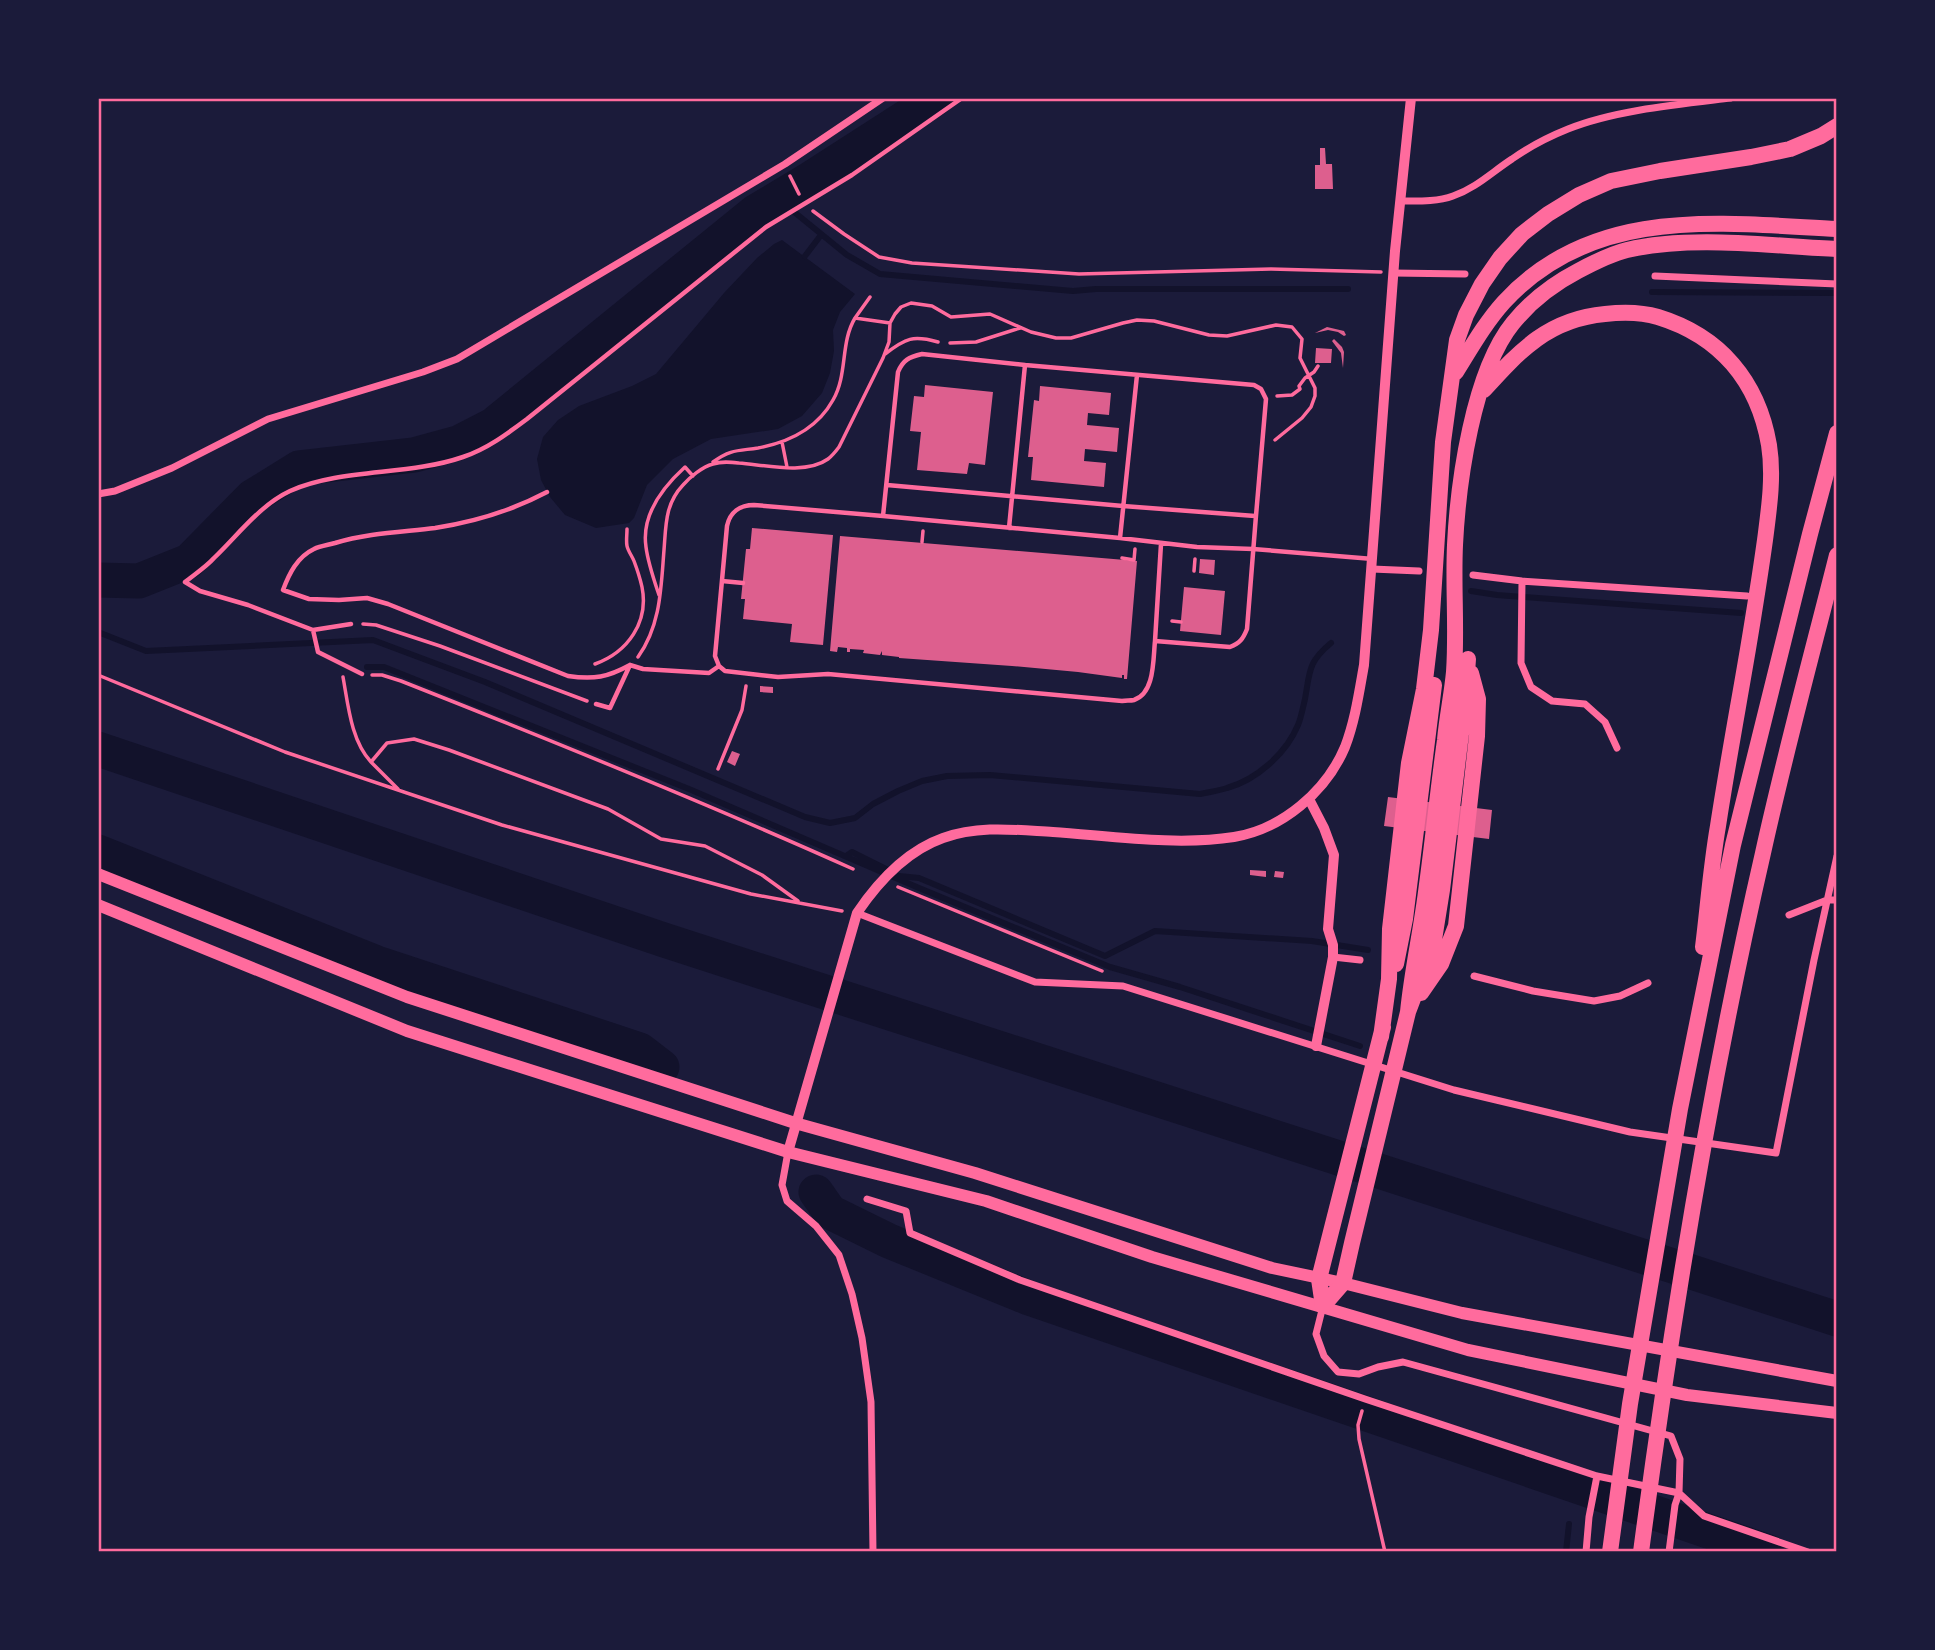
<svg xmlns="http://www.w3.org/2000/svg" width="1935" height="1650" font-family="Manrope,sans-serif">
<rect width="100%" height="100%" fill="#1b1b3a"/>
<!-- water -->
<path fill="#12122b" d="M782,240L855,294L840,312L833,330L834,351L830,373L822,393L802,416L778,429L711,439L673,459L647,485L634,518L629,523L596,528L565,515L550,497L541,480L537,459L543,437L558,420L579,406L632,386L656,374L724,293L757,258L774,244Z"/>
<g fill="none" stroke-linecap="round" stroke-linejoin="round">
<!-- stream -->
<path stroke="#12122b" stroke-width="6" d="M777,198L847,255L880,274L1073,291L1096,289H1348
M805,256L821,235
M1652,292L1837,293
M1471,591L1497,595L1741,613
M98,632L146,651L373,640L485,682L805,817L830,823L855,818L873,804L898,791L922,781L947,776L990,775L1200,794C1209,792 1218,791 1227,788C1256,780 1286,754 1298,725C1301,718 1303,707 1305,699C1310,671 1308,662 1331,643
M367,667H384L689,789L919,888L1110,967L1180,987L1360,1046
M846,856L852,852L890,871
M899,876L919,878L1105,956L1155,931L1312,941L1368,950
M1566,1552L1569,1524"/>
<!-- river -->
<path stroke="#12122b" stroke-width="35" d="M98,580L139,581L189,561L252,497L299,468L414,455L458,443L493,425L755,212L810,179L936,98
M98,749L664,940L1837,1319
M98,852L377,963L640,1050L662,1067
M816,1192L830,1212L889,1241L1029,1298L1769,1552"/>
</g>
<!-- building -->
<path fill="#dd5f8e" d="M1320,148H1325L1326,164H1332L1333,189H1315V165H1320Z
M1327,327L1344,331L1346,335L1344,336L1338,332L1328,330L1315,333Z
M1334,339L1342,347L1344,352L1343,368L1341,353L1332,341Z
M1316,348L1332,349L1331,363H1315Z
M925,385L993,392L985,465L969,463L967,474L917,470L921,432L910,431L914,396L924,397Z
M1040,386L1111,393L1109,415L1088,413L1087,425L1119,428L1117,452L1085,449L1084,461L1106,463L1104,487L1031,480L1033,457H1028L1034,400L1039,401Z
M752,528L833,535L823,645L790,642L792,624L743,619L745,599H741L746,549H750Z
M840,536L1137,561L1127,679H1124V675H1122V678L1078,672L1012,666L899,658V657L882,655V651L880,655L863,653L864,650L850,649V652H847V648L838,647L837,652L830,651Z
M1200,559L1215,560L1214,575L1199,573Z
M1184,587L1225,591L1221,635L1180,631Z
M760,686L773,687V693L760,692Z
M732,751L740,754L735,766L727,762Z
M1388,797L1492,810L1489,839L1384,826Z
M1250,870L1266,871V877L1250,875Z
M1275,871L1284,872L1283,878L1274,877Z"/>
<g fill="none" stroke-linecap="round" stroke-linejoin="round">
<!-- path -->
<path stroke="#ff6b9d" stroke-width="3.5" d="M790,176L799,194
M813,211L844,234L879,257L912,263L1079,274L1271,269L1381,272
M855,318L870,297
M950,343L976,342L1020,328
M885,354C906,338 913,335 938,342
M1277,396L1292,395L1300,389L1299,386L1305,378L1314,372L1318,366
M782,442L787,467
M713,462C731,449 738,451 758,448C790,442 817,429 833,400C848,374 840,343 855,318L890,323
M922,542L923,531
M1122,558L1134,560L1135,549
M1194,571L1195,559
M659,595C654,580 648,563 646,547C641,514 663,487 685,467L693,476
M1172,621L1181,622
M363,624L376,625L440,646L587,701
M638,657C661,625 661,587 664,550C666,525 665,504 683,485C690,477 702,467 713,464C722,461 730,462 739,463C765,465 806,475 828,459C832,456 836,451 839,447L883,358L889,342L890,323L895,314L901,307L911,303L932,306L951,317L990,314L1031,332L1056,338H1071L1123,323L1137,320L1154,321L1209,335L1227,336L1276,325L1292,327L1302,339L1300,358L1315,388V396L1311,407L1302,418L1275,440
M595,664C628,652 649,622 642,587C640,578 637,569 634,561C632,556 628,551 627,546C626,541 627,535 627,529
M98,675L285,752L502,825L751,894L842,911
M372,675H382L401,681C553,741 704,802 853,869
M343,677C348,704 351,741 371,762
M718,769L742,710L746,686
M398,789L371,762L387,743L414,739L449,750L608,809L661,839L705,846L762,875L798,901
M898,887L1102,971
M1362,1411L1358,1425L1359,1439L1385,1552"/>
<!-- service -->
<path stroke="#ff6b9d" stroke-width="4.5" d="M887,485L1123,506L1255,516
M547,492C513,510 474,522 435,528C402,532 367,533 335,543C328,545 320,546 314,549C297,557 289,574 283,590L309,599L339,600L367,598L388,604L568,676C594,680 608,677 630,665L643,669L709,673L719,666
M883,516L754,505C740,505 730,512 727,526L715,656L719,666L725,671L778,677L828,674L1122,701C1126,700 1130,701 1134,700C1155,693 1153,659 1155,641
M1009,528L1025,365
M1120,538L1137,375
M1161,544L1155,641L1230,647C1240,643 1243,639 1247,629C1253,552 1259,476 1266,399L1261,389L1254,385L1025,365L922,354C909,357 903,360 898,372L883,516L1120,538L1197,547L1253,549L1373,559
M722,581L743,583
M351,624L313,630L318,652L362,674
M313,630L248,605L200,591L185,582C195,574 206,567 214,558C238,535 260,505 290,491C342,468 408,476 463,457C487,449 507,434 527,419L766,227L852,175L962,98
M596,704L610,708L630,665"/>
<!-- minor -->
<path stroke="#ff6b9d" stroke-width="7" d="M1400,201C1417,201 1437,202 1453,196C1476,188 1492,172 1512,159C1529,147 1548,137 1568,129C1615,110 1681,104 1731,98
M1393,273L1465,274
M1655,276L1837,284
M98,494L115,491L172,468L268,419L423,372L457,359L785,164L883,98
M1372,569L1419,571
M1473,575L1522,581L1747,596
M1522,581L1521,663L1531,687L1552,701L1585,704L1605,722L1617,748
M857,913L1035,982L1123,986L1454,1090L1630,1132L1776,1153L1814,960L1837,856
M1789,915L1827,900H1837
M1333,957L1360,960
M1474,976L1533,991L1594,1001L1620,996L1648,983
M788,1152L782,1185L787,1201L816,1226L839,1255L852,1294L862,1338L871,1402L873,1552
M867,1199L906,1211L910,1233L1020,1280L1365,1399L1597,1476L1679,1493L1704,1516L1808,1552
M1323,1306L1316,1334L1324,1356L1338,1372L1359,1374L1378,1367L1403,1362L1671,1436L1680,1459L1679,1493L1675,1505L1669,1552
M1586,1552L1589,1517L1597,1476"/>
<!-- tertiary -->
<path stroke="#ff6b9d" stroke-width="10" d="M1309,799L1324,828L1334,855L1328,929L1333,945V957L1316,1046
M788,1152L857,913C878,882 906,851 943,838C979,825 1016,830 1053,832C1111,836 1177,846 1234,837C1282,829 1326,792 1345,747C1355,721 1359,693 1364,665L1395,251L1411,98"/>
<!-- primary -->
<path stroke="#ff6b9d" stroke-width="12" d="M98,874L407,997L795,1123L975,1173L1272,1268L1343,1283L1462,1313L1837,1381
M98,905L407,1031L788,1152L986,1201L1152,1257L1468,1350L1687,1395L1837,1413"/>
<!-- motorway -->
<path stroke="#ff6b9d" stroke-width="16" d="M1456,372C1471,348 1485,323 1504,302C1593,205 1720,223 1837,229
M1484,390C1520,350 1549,319 1605,314C1623,312 1641,312 1658,317C1720,336 1758,381 1769,445C1774,476 1769,509 1765,540C1760,576 1754,613 1748,649C1738,708 1727,767 1718,826C1711,866 1708,907 1703,947
M1396,964L1405,919L1434,685
M1421,993L1441,964L1456,926L1477,736L1478,699L1471,673
M1408,1012C1412,971 1421,932 1426,892C1433,841 1438,790 1445,740C1447,717 1452,694 1454,672C1457,629 1453,587 1455,545C1458,483 1473,372 1513,323C1531,301 1553,284 1578,271C1593,263 1610,254 1627,250C1691,235 1771,246 1837,249
M1381,1037L1389,979L1390,929L1409,763L1424,689L1431,630L1443,442L1457,340L1466,315L1482,284L1500,258L1522,234L1548,214L1579,195L1611,181L1660,171L1751,157L1790,149L1821,136L1837,126
M1323,1306L1319,1279L1383,1027
M1323,1306L1343,1283L1352,1243L1408,1012L1433,946L1442,890L1465,701L1468,659
M1610,1552L1630,1404L1680,1109L1733,845L1810,534L1837,433
M1641,1552C1672,1318 1710,1083 1763,853C1785,753 1812,654 1837,555"/>
</g>
<!-- border -->
<rect width="1935" height="1650" fill="none" stroke="#1b1b3a" stroke-width="200"/>
<rect x="100" y="100" width="1735" height="1450" fill="none" stroke="#ff6b9d" stroke-width="2.5"/>
</svg>
